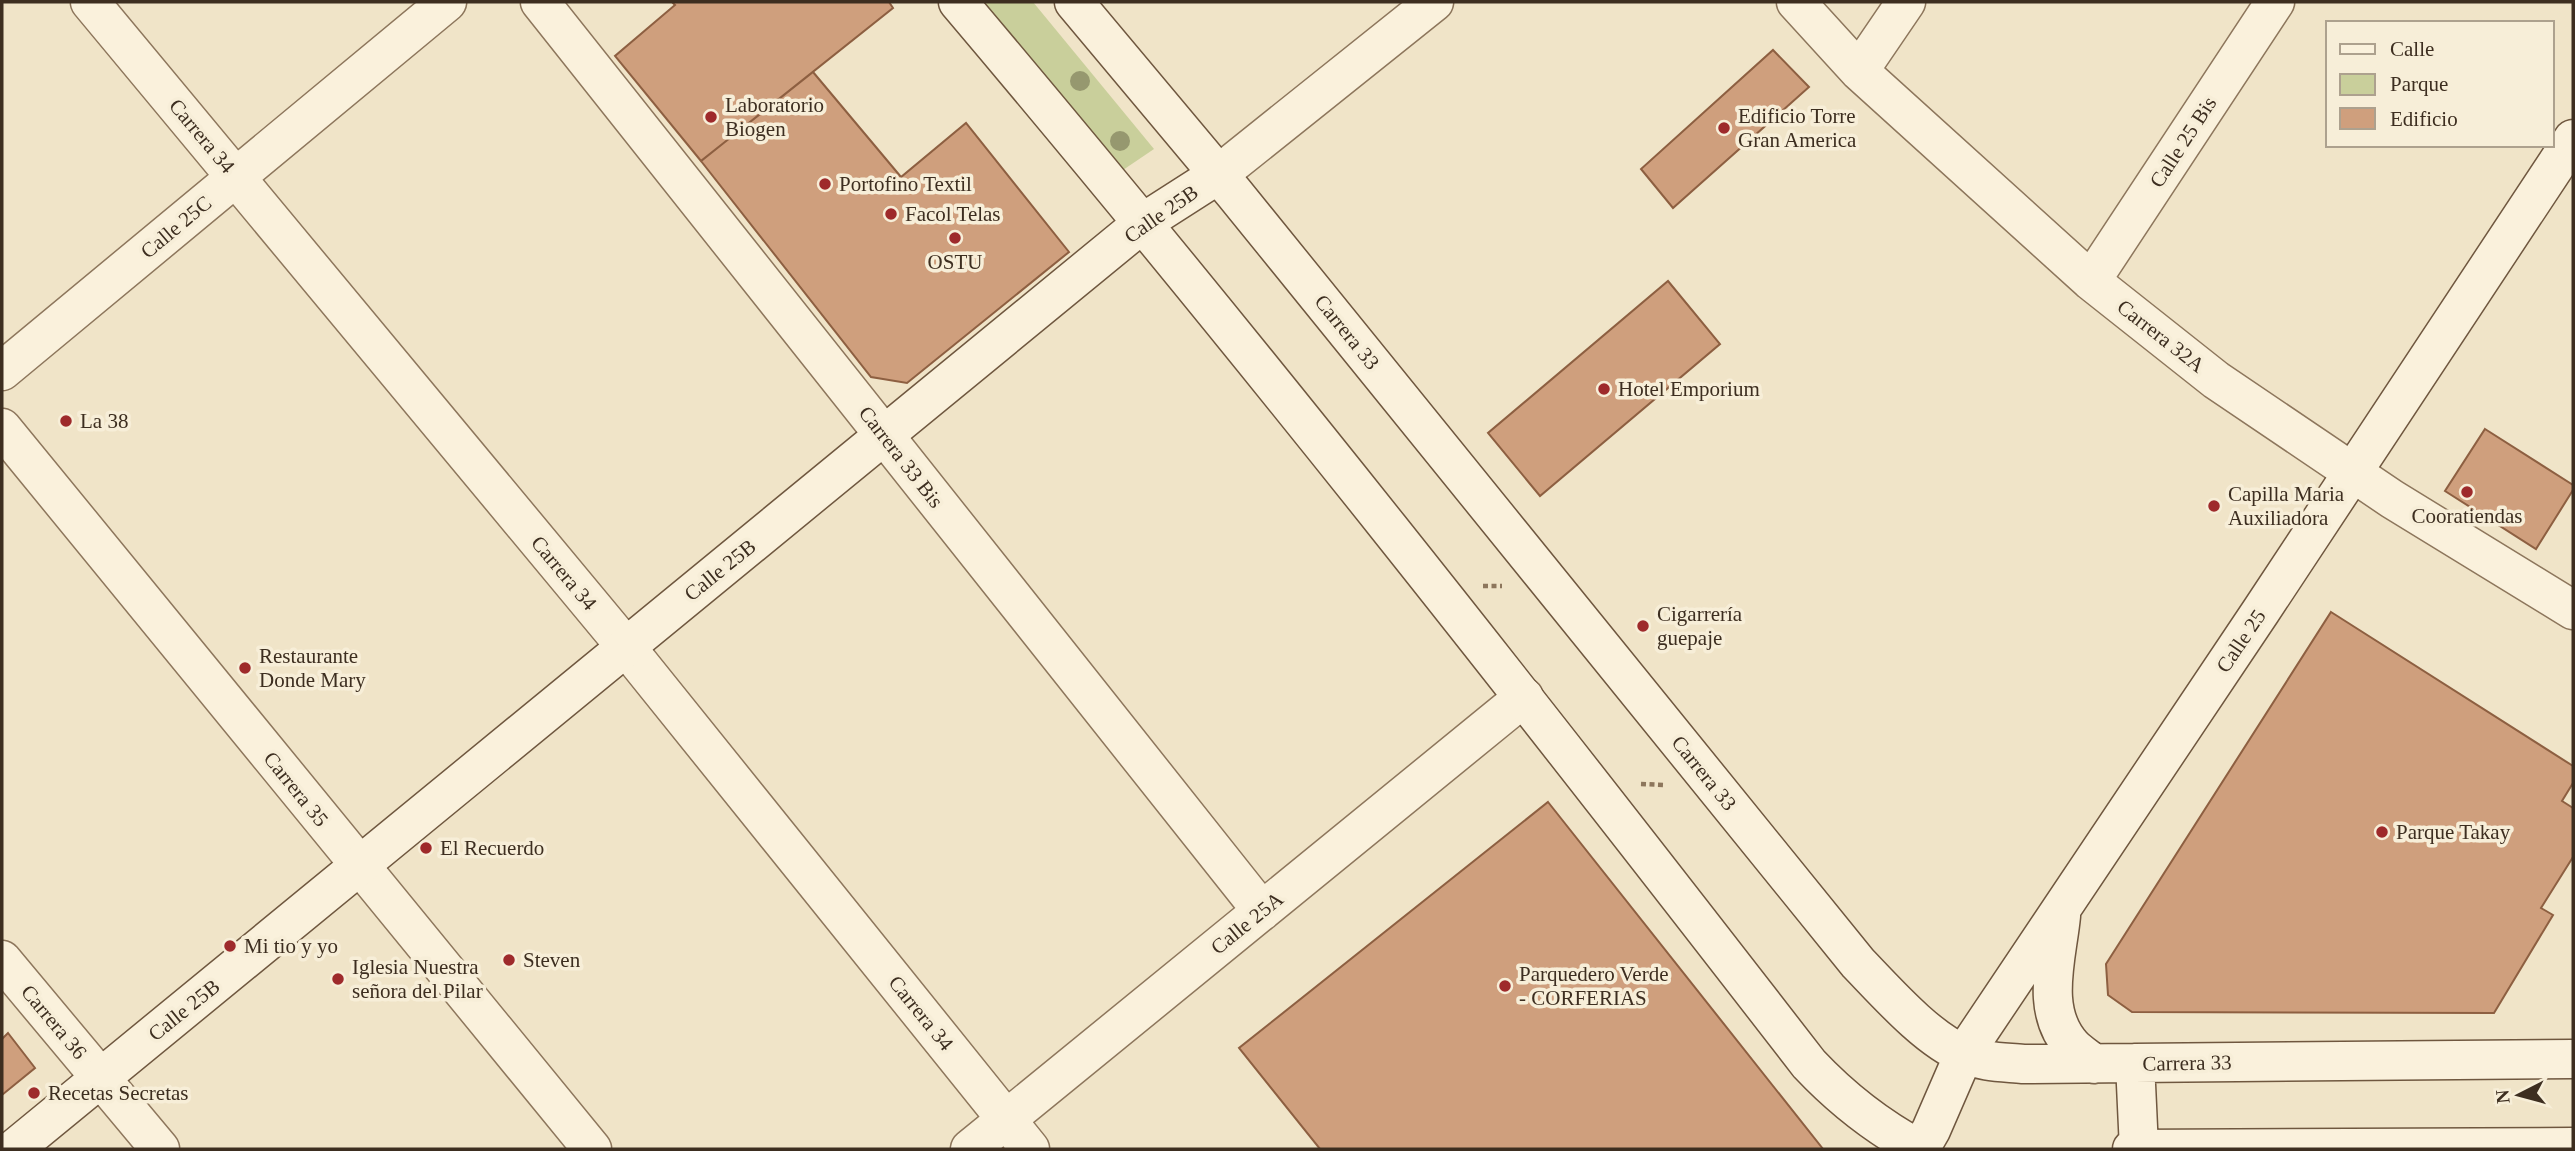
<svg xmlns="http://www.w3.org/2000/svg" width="2575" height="1151" font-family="Georgia,serif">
<rect width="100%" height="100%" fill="#f0e4c8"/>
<!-- green -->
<path fill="#c9cf9b" d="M984,2H1033L1154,149L1123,170Z"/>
<!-- building -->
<path fill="#cf9f7d" stroke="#8d5f41" stroke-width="2" d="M672,2H889L893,8L701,161L615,56L675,5Z
M1773,50L1809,87L1673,208L1641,169Z
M813,72L901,177L966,123L1069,252L907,383L871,377L701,161Z
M1668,281L1720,344L1540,496L1488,433Z
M2485,429L2573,485V490L2536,549L2445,491Z
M2331,612L2573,766V783L2562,801L2573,808V857L2541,908L2553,915L2494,1013L2132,1012L2108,995L2106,964Z
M1548,802L1823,1149H1320L1239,1048Z
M8,1033L35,1068L2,1095V1039Z"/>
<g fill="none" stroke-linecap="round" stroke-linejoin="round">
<!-- street casing -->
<g stroke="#8d765c" stroke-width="41">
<path id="street" d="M90,2L626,647L1030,1149
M540,2L1262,911
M1796,2L1859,71L2091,281L2216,380L2392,499L2573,610
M1859,71L1906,2
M1219,174L1434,2
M2091,281L2275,2
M2,371L447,2
M2,428L592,1149
M2,960L160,1149
M970,1149L1524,697"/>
</g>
<!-- secondary casing -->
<g stroke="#6f573f" stroke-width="41">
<path id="secondary" d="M958,2C1251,348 1531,705 1809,1064C1842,1099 1876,1126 1919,1149
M1074,2L1234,193L1858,963C1886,992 1928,1040 1964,1054C1982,1062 2003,1062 2023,1064L2573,1059
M2061,916C2057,958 2039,1011 2073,1047C2079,1053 2087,1058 2094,1064
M2135,1063L2139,1149
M14,1149L1144,222L1219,174
M1920,1149L1931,1130L1964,1054L2261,611L2573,139
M2132,1149L2573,1147"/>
</g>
<!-- path -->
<path stroke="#8d765c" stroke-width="4.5" stroke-dasharray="5 3.5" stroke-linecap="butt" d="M1483,586H1502
M1641,784L1664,785"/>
<!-- street -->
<use href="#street" stroke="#faf1dc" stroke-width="38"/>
<!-- secondary -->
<use href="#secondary" stroke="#faf1dc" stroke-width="38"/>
</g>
<!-- trees -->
<g fill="#96986f">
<circle cx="1080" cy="81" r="10"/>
<circle cx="1120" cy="141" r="10"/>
</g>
<!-- markers -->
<g fill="#9e2a2b" stroke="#f7eed8" stroke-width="2.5">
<circle cx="711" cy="117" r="7"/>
<circle cx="1724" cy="128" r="7"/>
<circle cx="825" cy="184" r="7"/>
<circle cx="891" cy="214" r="7"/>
<circle cx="955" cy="238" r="7"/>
<circle cx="1604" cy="389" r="7"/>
<circle cx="66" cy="421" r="7"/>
<circle cx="2467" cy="492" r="7"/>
<circle cx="2214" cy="506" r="7"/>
<circle cx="1643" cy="626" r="7"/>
<circle cx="245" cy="668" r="7"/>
<circle cx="2382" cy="832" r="7"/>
<circle cx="426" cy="848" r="7"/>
<circle cx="230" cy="946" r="7"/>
<circle cx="509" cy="960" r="7"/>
<circle cx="338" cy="979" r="7"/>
<circle cx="1505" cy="986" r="7"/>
<circle cx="34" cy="1093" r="7"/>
</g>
<g text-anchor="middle" stroke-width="7" stroke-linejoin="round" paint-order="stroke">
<!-- poi labels -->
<g font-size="21" fill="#3d2e20" stroke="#f7eed8" text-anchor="start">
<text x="725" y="112">Laboratorio<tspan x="725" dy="24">Biogen</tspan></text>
<text x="1738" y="123">Edificio Torre<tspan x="1738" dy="24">Gran America</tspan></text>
<text x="839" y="191">Portofino Textil</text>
<text x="905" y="221">Facol Telas</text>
<text x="955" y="269" text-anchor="middle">OSTU</text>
<text x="1618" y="396">Hotel Emporium</text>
<text x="80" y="428">La 38</text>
<text x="2228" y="501">Capilla Maria<tspan x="2228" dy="24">Auxiliadora</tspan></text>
<text x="2467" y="523" text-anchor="middle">Cooratiendas</text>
<text x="1657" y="621">Cigarrería<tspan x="1657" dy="24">guepaje</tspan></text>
<text x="259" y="663">Restaurante<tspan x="259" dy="24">Donde Mary</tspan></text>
<text x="2396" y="839">Parque Takay</text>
<text x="440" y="855">El Recuerdo</text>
<text x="244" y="953">Mi tio y yo</text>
<text x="523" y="967">Steven</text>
<text x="352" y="974">Iglesia Nuestra<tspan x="352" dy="24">señora del Pilar</tspan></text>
<text x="1519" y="981">Parquedero Verde<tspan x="1519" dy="24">- CORFERIAS</tspan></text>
<text x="48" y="1100">Recetas Secretas</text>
</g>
<!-- street labels -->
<g font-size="21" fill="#3d2e20" stroke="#f7eed8">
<text transform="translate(202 136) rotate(50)" y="7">Carrera 34</text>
<text transform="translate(2183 142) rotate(-57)" y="7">Calle 25 Bis</text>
<text transform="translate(1161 214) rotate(-35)" y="7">Calle 25B</text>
<text transform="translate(176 227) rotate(-40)" y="7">Calle 25C</text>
<text transform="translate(1347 332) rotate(51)" y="7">Carrera 33</text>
<text transform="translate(2161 336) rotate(38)" y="7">Carrera 32A</text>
<text transform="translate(901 457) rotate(52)" y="7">Carrera 33 Bis</text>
<text transform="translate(720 570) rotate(-39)" y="7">Calle 25B</text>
<text transform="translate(564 573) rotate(50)" y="7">Carrera 34</text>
<text transform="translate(2241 641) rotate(-56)" y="7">Calle 25</text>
<text transform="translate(1704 773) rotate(51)" y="7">Carrera 33</text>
<text transform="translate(296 789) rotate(51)" y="7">Carrera 35</text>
<text transform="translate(1247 923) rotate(-39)" y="7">Calle 25A</text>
<text transform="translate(184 1010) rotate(-39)" y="7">Calle 25B</text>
<text transform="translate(921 1013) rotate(51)" y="7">Carrera 34</text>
<text transform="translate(54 1022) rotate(50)" y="7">Carrera 36</text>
<text transform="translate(2187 1063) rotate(-1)" y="7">Carrera 33</text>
</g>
</g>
<!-- border -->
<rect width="2575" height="1151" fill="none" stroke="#3d2e20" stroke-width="7"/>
<!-- legend -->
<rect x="2326" y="21" width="228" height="126" fill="#f7eed8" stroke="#ada18e" stroke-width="2"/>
<rect x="2340" y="44" width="35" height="10" fill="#faf1dc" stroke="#ada18e" stroke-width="2"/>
<text x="2390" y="56" font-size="21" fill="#3d2e20">Calle</text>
<rect x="2340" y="74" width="35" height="21" fill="#c9cf9b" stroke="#ada18e" stroke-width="2"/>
<text x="2390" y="91" font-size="21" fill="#3d2e20">Parque</text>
<rect x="2340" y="108" width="35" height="21" fill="#cf9f7d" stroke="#ada18e" stroke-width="2"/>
<text x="2390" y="126" font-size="21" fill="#3d2e20">Edificio</text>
<!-- north arrow -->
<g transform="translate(2519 1095) rotate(264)" stroke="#f7eed8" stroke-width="5" paint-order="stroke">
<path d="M0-5L12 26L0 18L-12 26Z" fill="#3d2e20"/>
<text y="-10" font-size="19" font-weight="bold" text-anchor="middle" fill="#3d2e20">N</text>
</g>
</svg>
